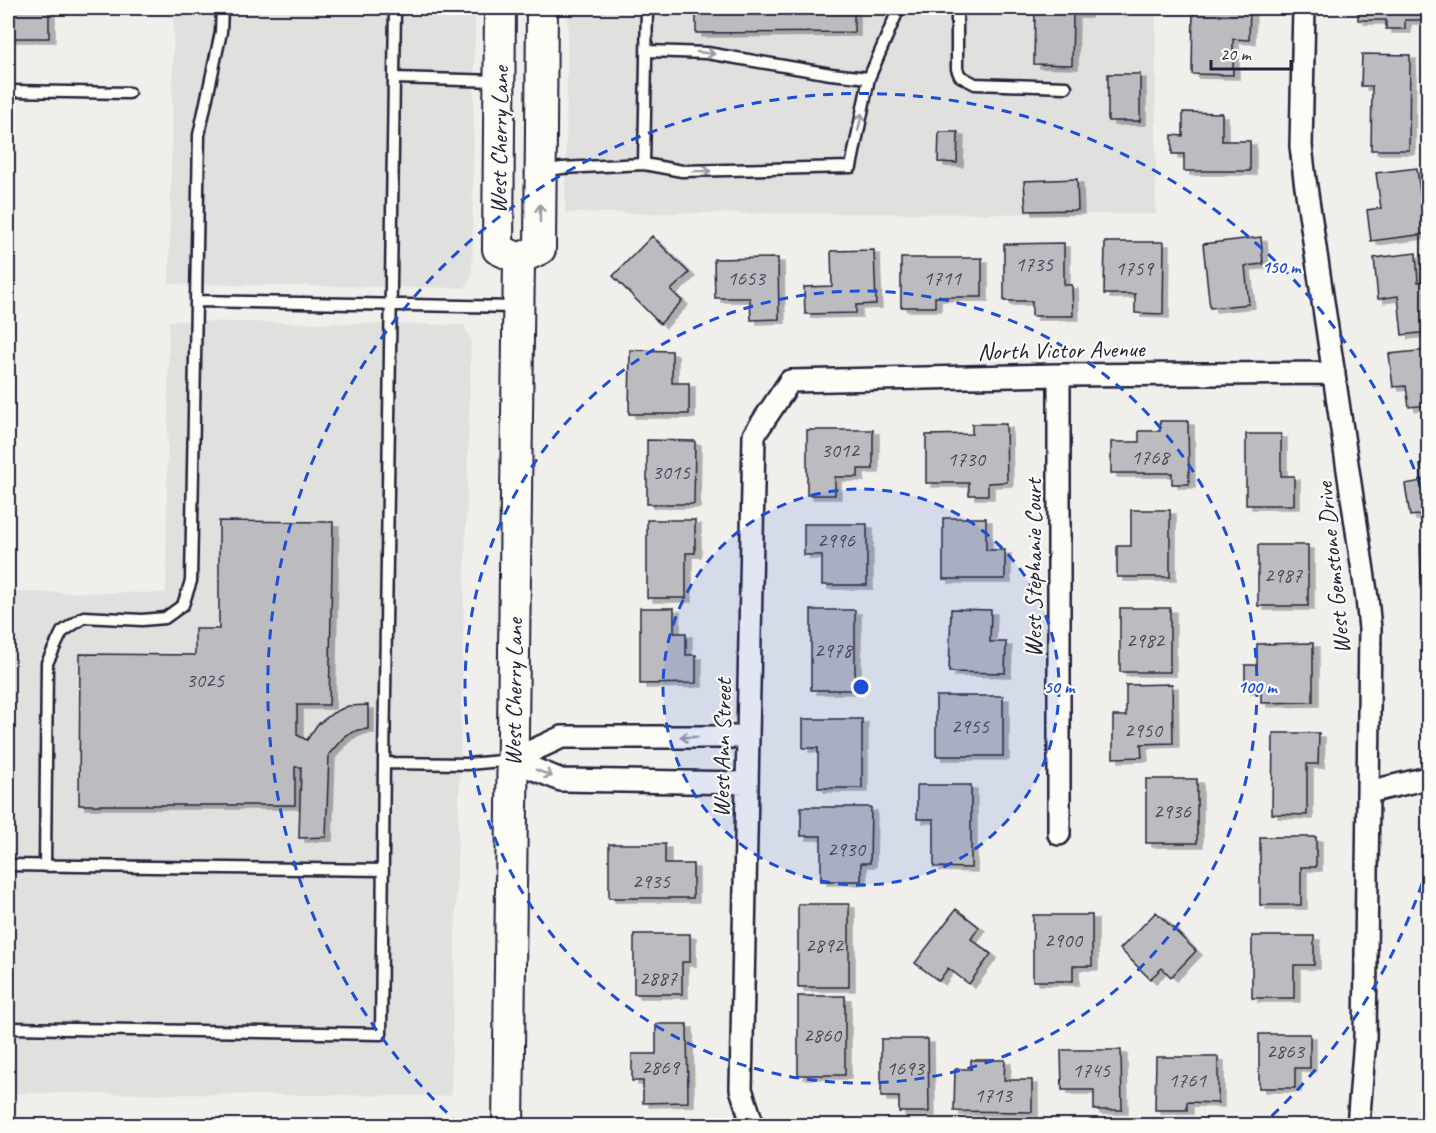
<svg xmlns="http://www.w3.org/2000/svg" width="1436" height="1133" font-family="Caveat,sans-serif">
<defs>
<filter id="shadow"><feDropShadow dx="6" dy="4" stdDeviation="0" flood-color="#0004"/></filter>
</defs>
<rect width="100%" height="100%" fill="#f0efec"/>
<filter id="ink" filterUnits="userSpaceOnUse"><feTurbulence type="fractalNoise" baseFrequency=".0167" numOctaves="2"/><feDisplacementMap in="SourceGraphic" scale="12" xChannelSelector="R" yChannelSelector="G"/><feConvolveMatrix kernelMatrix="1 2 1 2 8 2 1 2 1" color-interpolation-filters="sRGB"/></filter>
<g filter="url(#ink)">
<!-- built -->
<path fill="#e0e0df" d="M174,8H475L472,275L465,288L169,284Z
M568,8H1156V214L565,213Z
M169,321L464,325L471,340L451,1096L8,1093V592L166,593Z"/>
<!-- building -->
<path fill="#bcbcc0" stroke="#22223b" stroke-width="1.5" filter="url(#shadow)" d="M8,8H49V38H8Z
M696,8H854V32L696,33Z
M1018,8H1086L1085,14H1073L1072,65L1034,64L1035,10H1018Z
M1193,8H1250L1249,40L1233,39V75L1192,74Z
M1358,8H1428V20H1405V29H1386V20H1358Z
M1362,54L1410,55L1409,150H1371L1372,86H1361Z
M1108,74H1140V121H1108Z
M1183,112L1222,113V141H1250V171H1184V154H1172V135L1183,136Z
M939,132H958L957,163L938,162Z
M1417,168L1425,234L1371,241L1367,210L1381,208L1376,173Z
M1077,179L1078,210L1026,211L1024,181Z
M652,236L689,273L671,290L682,301L660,324L613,276Z
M1261,237L1263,264L1245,266L1249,304L1210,308L1203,244Z
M1105,242H1164L1163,314L1135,313V294H1104Z
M1064,243V285H1072L1073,316H1032V301H1004V244Z
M874,250L876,304L856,305V313L805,314L804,287L832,286L831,251Z
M1416,253L1418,282L1428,280V332L1402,335L1398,296L1378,299L1374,258Z
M778,258L779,319L751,320L750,298H715L714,259Z
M901,258H982V297H935V307H901Z
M630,350L672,351V383H689V414H629Z
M1428,350V405L1409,407L1406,386L1393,387L1389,354Z
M1160,421H1188L1189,484H1172V473H1111V442H1139V431H1160Z
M972,424H1006L1007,482L988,483V495H969V483H926V435L972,434Z
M807,430H873V469H858V477H835V495H807Z
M1246,434H1281V476H1294V505H1246Z
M647,440L695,441L694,504H647Z
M1428,464V514L1410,516L1405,484L1422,481L1420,465Z
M1131,510H1170V577H1117V546H1131Z
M943,518H986V550H1005V579H943Z
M647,520H695V553H686V598H647Z
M219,521L333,522L329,705H297V735L307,740L317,725L333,713L348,706L368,705V729L358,730L346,735L329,754L326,837L299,838L301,767H295V805H79L80,654L195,655V629H219Z
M804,524H867V585H822V555H804Z
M1420,544H1428V577L1421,578Z
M1258,545H1308V606H1258Z
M640,608H674V633H686V655H696V683L640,684Z
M1120,608H1170V672H1120Z
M951,609L991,610L990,642H1006L1005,673L949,672Z
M811,610H855V690H811Z
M1313,643V702L1261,703V689H1245V665H1257V644Z
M1172,684L1173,743L1141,744L1142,757L1113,758V716H1126V685Z
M936,696H1003V756H936Z
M803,719H862V788H818V748H803Z
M1273,733H1319L1318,764H1307V815L1272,814Z
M1146,779H1197V843H1146Z
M917,785H971V868L934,867V819H917Z
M801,807H871L870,863H861V881H821V836H801Z
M1428,830V869L1423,831Z
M1260,837H1316V867H1301V905H1260Z
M609,844H665V864H693V898H609Z
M798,904H849V987H798Z
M956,909L979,927L971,939L991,954L969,984L948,968L939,981L915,963Z
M1156,912L1196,951L1171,977L1162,968L1150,979L1120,949Z
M1033,915H1092V966H1073V981H1033Z
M634,934H690V962H682V994H634Z
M1252,936H1314V965H1294V998H1252Z
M798,996H845V1075H798Z
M656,1024H687L688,1102L643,1103V1081H632V1054H656Z
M1259,1034H1310V1068H1295V1088H1259Z
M881,1039H928L929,1112H899V1097H881Z
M1061,1050H1121L1122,1110H1094V1090H1062Z
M1156,1057H1218V1103L1187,1102V1110H1155Z
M971,1060H1005L1004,1080H1032V1112L954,1111L955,1069H971Z
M659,1120L660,1126H595Z"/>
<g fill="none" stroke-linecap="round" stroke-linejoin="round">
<!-- lane casing -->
<g stroke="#22223b" stroke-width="15">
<path id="lane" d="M395,8L384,763L468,764L512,760
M957,8V69L960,76L975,84L1066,87
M647,51L707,53L831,74L869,78
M394,78L498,81
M8,91L129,93
M644,164L682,171L851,167L869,78L899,8
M544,171L562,168L644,164L647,8
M196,301L515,307
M8,865L383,870
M45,866L47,663L62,632L84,617L142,620L165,618L183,605L191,581L199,135L221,32L222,8
M8,1028L381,1034L384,763"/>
</g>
<!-- street casing -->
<g stroke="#22223b" stroke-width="26">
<path id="street" d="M1304,8L1301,146L1305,180L1367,598L1370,629L1365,1039L1358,1126
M1059,375V834
M747,783L561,780L512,760L562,737H748
M1368,792L1428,778
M753,1126L741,1089L754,435L790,381L1059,375L1334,373"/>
</g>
<!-- secondary casing -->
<g stroke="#22223b" stroke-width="34">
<g id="secondary">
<path d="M500,8L498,249L519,259L540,249L542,8"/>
<path id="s1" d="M508,1126L519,259"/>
</g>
</g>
<!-- lane -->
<use href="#lane" stroke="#fdfcf7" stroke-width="10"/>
<!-- street -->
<use href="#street" stroke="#fdfcf7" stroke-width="21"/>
<!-- secondary -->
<use href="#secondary" stroke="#fdfcf7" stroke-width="30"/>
</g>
<!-- one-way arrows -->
<defs><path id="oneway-shaft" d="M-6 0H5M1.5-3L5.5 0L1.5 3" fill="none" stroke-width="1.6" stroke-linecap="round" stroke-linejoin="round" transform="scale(1.5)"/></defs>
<g stroke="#9a9aa2">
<use href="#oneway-shaft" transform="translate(706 53) rotate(6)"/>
<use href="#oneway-shaft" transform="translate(860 122) rotate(-78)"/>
<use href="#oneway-shaft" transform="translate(702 171) rotate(-1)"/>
<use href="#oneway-shaft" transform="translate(540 213) rotate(-90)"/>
<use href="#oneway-shaft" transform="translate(689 737) rotate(180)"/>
<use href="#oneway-shaft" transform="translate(544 773) rotate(22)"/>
</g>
</g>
<!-- distance rings -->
<circle cx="861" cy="687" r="198" fill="#1d4ed8" fill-opacity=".12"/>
<g fill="none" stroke="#1d4ed8" stroke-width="3" stroke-dasharray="10 8">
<circle cx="861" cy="687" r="198"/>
<circle cx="861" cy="687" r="396"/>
<path d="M1428 866A594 594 0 0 1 1262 1125M460 1125A594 594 0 1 1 1428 508"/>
</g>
<g text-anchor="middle" stroke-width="4.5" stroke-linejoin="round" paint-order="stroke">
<!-- number labels -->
<g font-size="21" fill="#48485c">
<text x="1034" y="271">1735</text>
<text x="1134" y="275">1759</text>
<text x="746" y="285">1653</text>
<text x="942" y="285">1711</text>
<text x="840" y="457">3012</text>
<text x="1150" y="464">1768</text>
<text x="966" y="466">1730</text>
<text x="671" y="479">3015</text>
<text x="836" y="547">2996</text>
<text x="1283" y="582">2987</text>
<text x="1145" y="647">2982</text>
<text x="833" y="657">2978</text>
<text x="205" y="687">3025</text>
<text x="970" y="733">2955</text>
<text x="1143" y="737">2950</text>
<text x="1172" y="818">2936</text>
<text x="846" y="856">2930</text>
<text x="651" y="888">2935</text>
<text x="1063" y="947">2900</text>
<text x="824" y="952">2892</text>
<text x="658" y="985">2887</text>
<text x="822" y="1042">2860</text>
<text x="1285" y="1058">2863</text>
<text x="660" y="1074">2869</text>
<text x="905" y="1075">1693</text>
<text x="1091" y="1077">1745</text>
<text x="1187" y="1087">1761</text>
<text x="993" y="1102">1713</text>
</g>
<!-- street labels -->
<g font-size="24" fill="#22223b" stroke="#fdfcf7">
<text transform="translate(499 140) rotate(-89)" y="8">West Cherry Lane</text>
<text transform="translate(1061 350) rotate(-1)" y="8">North Victor Avenue</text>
<text transform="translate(1033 568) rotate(-90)" y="8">West Stephanie Court</text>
<text transform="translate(1333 568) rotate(-96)" y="8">West Gemstone Drive</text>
<text dy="8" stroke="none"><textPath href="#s1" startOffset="434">West Cherry Lane</textPath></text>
<text transform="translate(722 748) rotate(-89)" y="8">West Ann Street</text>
</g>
</g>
<circle cx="861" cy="687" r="9" fill="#1d4ed8" stroke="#fdfcf7" stroke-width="3"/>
<g font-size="18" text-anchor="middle" font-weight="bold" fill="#1d4ed8" stroke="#fdfcf7" stroke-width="4.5" stroke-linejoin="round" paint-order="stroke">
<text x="1281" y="273">150 m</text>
<text x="1059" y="693">50 m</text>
<text x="1257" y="693">100 m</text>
</g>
<!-- margin -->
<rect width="1436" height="1133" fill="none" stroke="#fdfcf7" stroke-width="30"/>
<rect x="15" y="15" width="1406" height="1103" fill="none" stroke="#22223b" stroke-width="2" filter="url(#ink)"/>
<!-- scale -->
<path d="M1211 60v9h80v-9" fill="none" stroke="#22223b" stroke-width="3"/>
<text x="1220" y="60" font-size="18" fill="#22223b" stroke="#fdfcf7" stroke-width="4.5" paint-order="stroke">20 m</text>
</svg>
